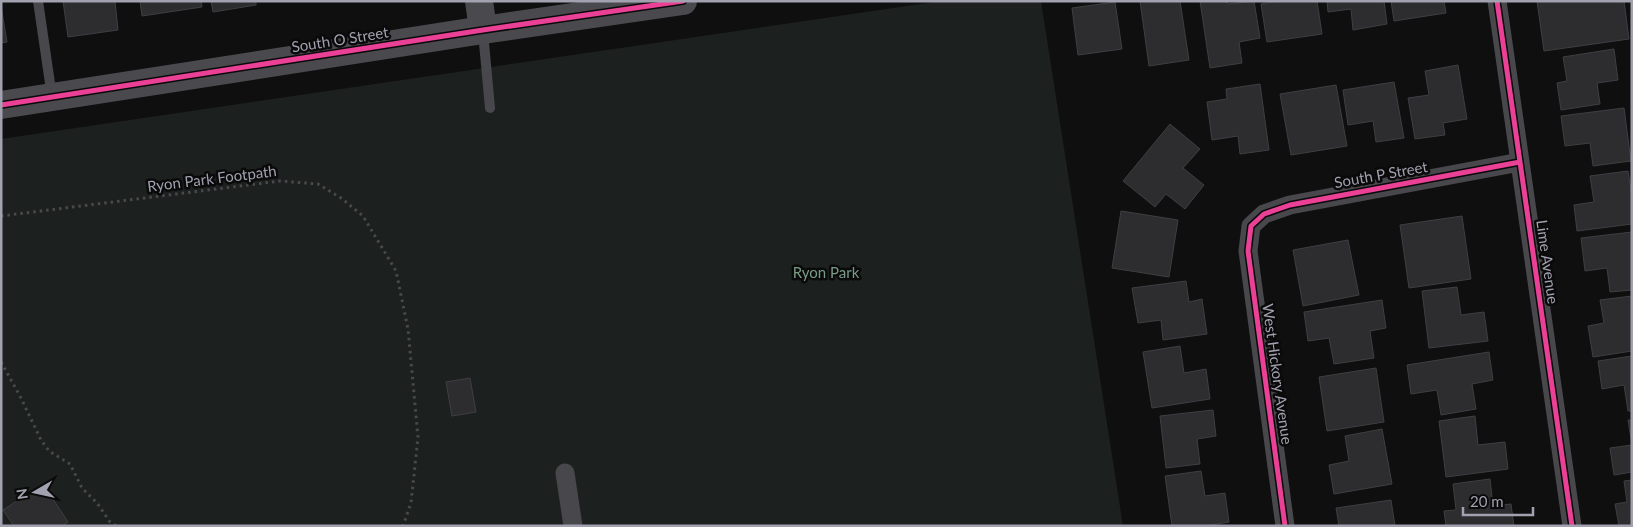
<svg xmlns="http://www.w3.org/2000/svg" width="1633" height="527" font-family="Lato,sans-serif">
<rect width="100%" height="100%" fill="#0f0f10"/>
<!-- park -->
<path fill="#1c211f" d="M941,1H1041L1123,526H1V139Z"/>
<!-- building -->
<path fill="#2d2d2f" stroke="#3f3f43" d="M63,1H115L118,30L68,37Z
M140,1H201L202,7L142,16Z
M211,1H256V5L213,12Z
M1140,1H1180L1189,60L1149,66Z
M1200,1H1227L1228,4L1254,1L1260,38L1239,42L1242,63L1210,68Z
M1277,1H1317L1322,34L1267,42L1261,4Z
M1327,1H1384L1387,24L1353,30L1351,9L1328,12Z
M1391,1H1444L1446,13L1394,21Z
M1537,1H1624L1629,39L1544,51Z
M1115,2L1122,49L1078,55L1072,8Z
M1,6L7,42L1,43Z
M1614,49L1618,80L1597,83L1600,104L1561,110L1557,83L1567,81L1563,57Z
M1458,65L1467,119L1443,123L1445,135L1415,139L1408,98L1429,95L1425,71Z
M1394,82L1404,138L1376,142L1373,121L1348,125L1343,90Z
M1260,84L1269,150L1240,154L1238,136L1212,140L1207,102L1227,99L1226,89Z
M1336,85L1347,146L1291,155L1280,94Z
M1624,108L1631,161L1593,166L1590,143L1565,146L1561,116Z
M1170,124L1200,149L1183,168L1204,185L1185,209L1166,194L1155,207L1123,181Z
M1628,171L1632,197V224L1577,231L1574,205L1594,202L1590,176Z
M1121,211L1178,220L1169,277L1112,268Z
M1462,216L1471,279L1409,288L1400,225Z
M1632,232V290L1610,292L1607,268L1585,271L1581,238Z
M1348,240L1359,295L1303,306L1293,250Z
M1186,281L1189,302L1202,299L1207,334L1163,340L1161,320L1138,323L1132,288Z
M1457,287L1461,315L1484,312L1488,341L1429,348L1422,291Z
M1632,296V351L1593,357L1588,326L1604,323L1600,300Z
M1382,300L1386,328L1370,331L1374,358L1334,364L1329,338L1308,341L1304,312Z
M1180,346L1184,373L1206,369L1210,399L1152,408L1143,352Z
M1489,352L1493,380L1472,384L1476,409L1441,415L1437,390L1411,394L1407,365Z
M1632,356V411H1628L1624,385L1602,389L1598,361Z
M1376,368L1384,422L1327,431L1319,377Z
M470,378L476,412L452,416L446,382Z
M1213,410L1216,436L1197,439L1200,464L1166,468L1160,416Z
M1475,416L1478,445L1505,442L1508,469L1446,477L1439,421Z
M1628,420H1632V472L1614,475L1610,448L1632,445Z
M1382,429L1392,484L1334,494L1329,465L1349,461L1345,436Z
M1201,471L1205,496L1225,493L1229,522L1205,526H1172L1165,476Z
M1490,479L1493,506L1511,504L1514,526H1446L1444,511L1456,510L1453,484Z
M1632,480V526H1619L1615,504L1627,502L1624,481Z
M43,484L68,522L62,526H14L3,510Z
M1391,500L1395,526H1339L1336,508Z"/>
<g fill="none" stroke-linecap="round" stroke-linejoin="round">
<!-- path -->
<path stroke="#48484d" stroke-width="3" stroke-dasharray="2.5 4" stroke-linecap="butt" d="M1,216L280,181L318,184L341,198L363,216L396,271L408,329L418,437L411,503L403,526
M1,362L20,396L41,440L49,451L70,464L82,488L97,503L110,522L116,526"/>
<!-- lane -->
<path stroke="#48474b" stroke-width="10" d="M38,1L52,97
M483,32L490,108"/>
<!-- street -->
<path stroke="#48474b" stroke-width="19" d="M1497,1L1572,526
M565,473L573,526
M1285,526L1248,251L1251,226L1264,214L1290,205L1520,162"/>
<!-- secondary -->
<path stroke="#4a4a4e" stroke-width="28" d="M479,1L483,30
M1,105L483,30L683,1"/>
<!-- cycleway casing -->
<g stroke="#0a0a0b" stroke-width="8">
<path id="cycleway" d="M1497,1L1572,526
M1,105L483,30L683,1
M1285,526L1248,251L1251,226L1264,214L1290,205L1520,162"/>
</g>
<!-- cycleway -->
<use href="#cycleway" stroke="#ea4096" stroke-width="5"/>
</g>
<g text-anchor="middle" stroke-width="5" stroke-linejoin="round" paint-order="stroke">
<!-- street labels -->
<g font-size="15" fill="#a2a1b0" stroke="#0a0a0b">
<text transform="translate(340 40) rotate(-9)" y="5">South O Street</text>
<text transform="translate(1381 175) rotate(-10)" y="5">South P Street</text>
<text transform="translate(212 179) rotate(-7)" y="5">Ryon Park Footpath</text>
<text transform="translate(1547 262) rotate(82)" y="5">Lime Avenue</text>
<text transform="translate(1277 374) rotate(82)" y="5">West Hickory Avenue</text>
</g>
<!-- park labels -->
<g font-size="15" fill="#789b87" stroke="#0a0a0b">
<text x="826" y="278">Ryon Park</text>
</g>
</g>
<!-- border -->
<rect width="1633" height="527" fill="none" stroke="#a2a1b0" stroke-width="5"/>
<!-- north arrow -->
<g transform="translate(35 492) rotate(261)" stroke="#0a0a0b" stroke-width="4" paint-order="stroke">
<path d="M0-4L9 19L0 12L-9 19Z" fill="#a2a1b0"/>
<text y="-8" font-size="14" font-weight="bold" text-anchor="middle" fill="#a2a1b0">N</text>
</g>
<!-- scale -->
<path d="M1463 507v8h70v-8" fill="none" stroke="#a2a1b0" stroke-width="2.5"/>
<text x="1470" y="507" font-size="15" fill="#a2a1b0" stroke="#0a0a0b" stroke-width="4" paint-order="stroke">20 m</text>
</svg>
